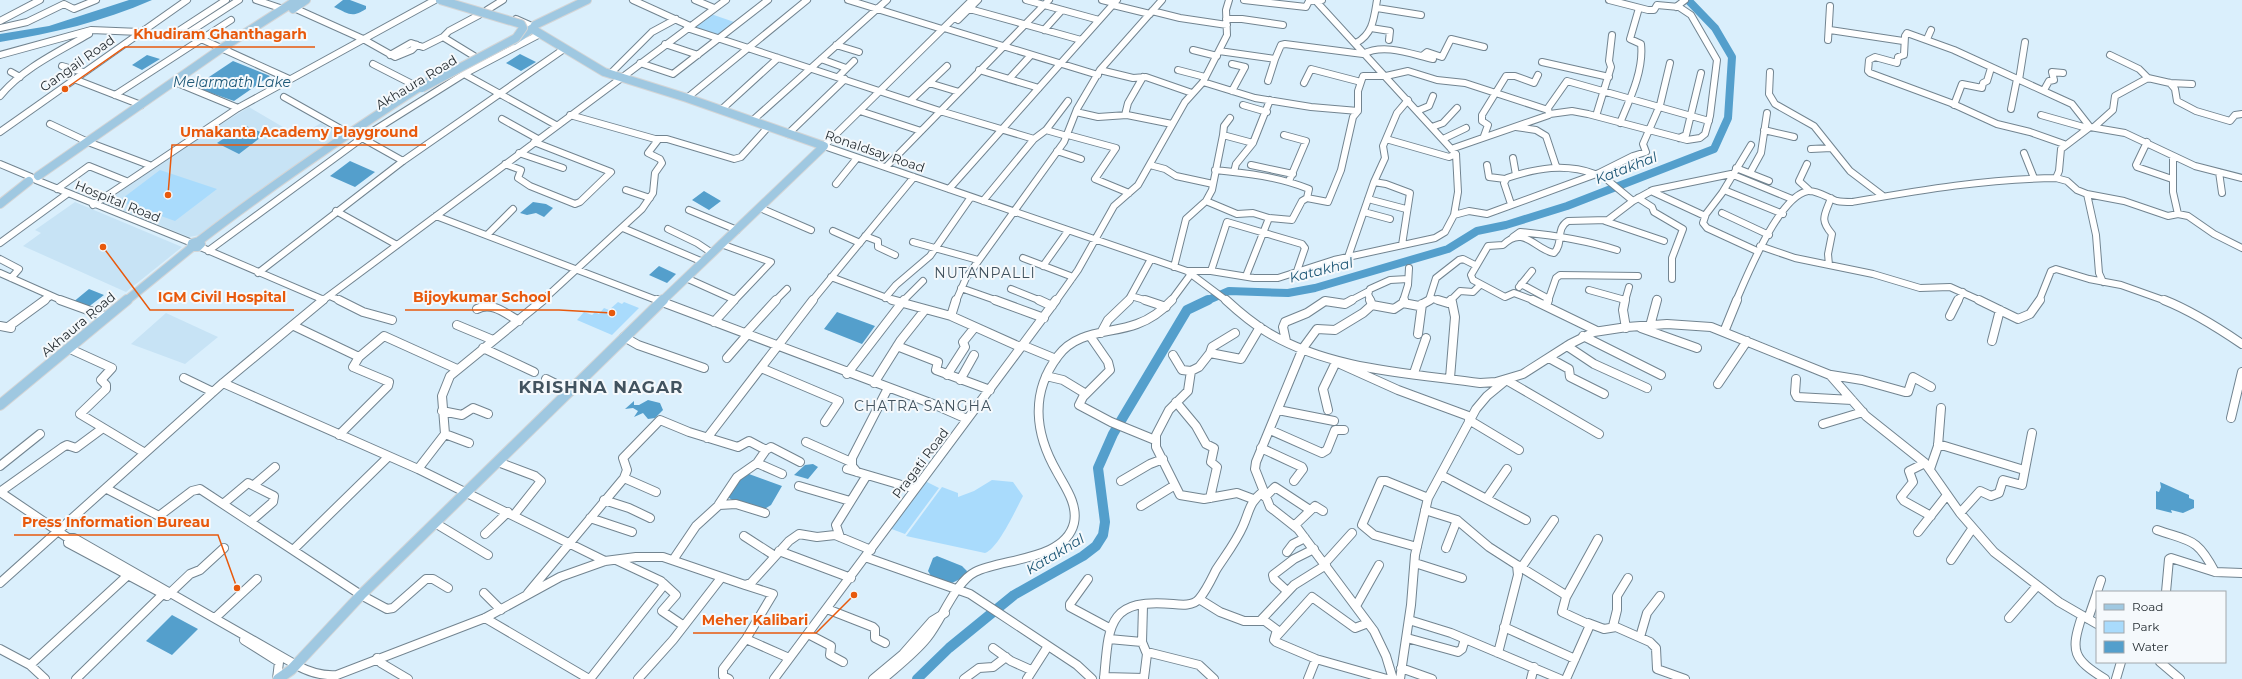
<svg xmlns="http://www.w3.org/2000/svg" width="2242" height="679" font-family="Montserrat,sans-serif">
<rect width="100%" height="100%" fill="#daeffc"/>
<!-- built -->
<path fill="#c7e3f5" d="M249,107L288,130L293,127L304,133L321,123L340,135L200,235L189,237L105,203L162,160Z
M75,202L182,247L126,292L23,246L41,233L35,230Z
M166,313L218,337L185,364L131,344Z"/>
<!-- green -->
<path fill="#a9dbfc" d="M711,14L737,23L720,37L693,28Z
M160,170L217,189L175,221L119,201Z
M618,302L622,304L624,302L639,308L612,335L577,320L584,312L592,315L595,312L599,314L604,308L609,310Z
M992,480L1013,482L1023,496C1016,509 998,549 985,553L906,536L942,487L958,493V497L974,491Z
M925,481L939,488L905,534L889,528Z"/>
<!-- water -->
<path fill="#549fcc" d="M129,0H152C102,22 53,33 0,42V34L49,26Z
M343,0H350L366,6V9C352,18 349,14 334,7Z
M520,54L536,62L521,71L506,63Z
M147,55L160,59L142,70L132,65Z
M233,61L270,76L234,101L194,87Z
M244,125L265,134L239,154L217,143Z
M350,161L375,172L355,187L330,176Z
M704,191L721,201L709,210L692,200Z
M533,202L546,204L553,208L544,217L536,213L527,215L520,213Z
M659,266L676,274L667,283L649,275Z
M89,289L104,295L87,308L72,303Z
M837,312L875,326L862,344L824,329Z
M648,400L660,403L663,410L655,418L648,419L643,413L634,417L638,411L633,408L625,409L634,401V405H639Z
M813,464L818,467L808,479L794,475L805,465Z
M749,474L782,486L771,505L763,510L737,503L726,496L732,485Z
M2160,482L2189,495V498L2194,500V508L2183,513L2171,510L2172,513L2156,509V491L2159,492L2161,487Z
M937,556L962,566L967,571L966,576L952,583L931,576L928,571L933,558Z
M172,615L198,629L172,655L146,641Z"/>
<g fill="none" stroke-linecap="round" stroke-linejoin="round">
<!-- river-far1 -->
<path stroke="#549fcc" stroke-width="8" d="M1206,301L1229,291L1288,293L1315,288L1448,249L1477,231L1506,225L1567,206L1714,149L1728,118L1732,57L1715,28L1688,0"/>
<!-- river -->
<path stroke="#549fcc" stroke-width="10" d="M917,679L949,648L1014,595L1083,556L1096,546L1103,535L1105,522L1098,468L1113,434L1187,310L1208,300"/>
<!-- minor-far1 casing -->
<g stroke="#728490" stroke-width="8">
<path id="minor-far1" d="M239,0L188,33L289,79
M256,0L283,9
M633,0L690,26
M695,0L714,8
M848,0L942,29
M972,0L824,146L1187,271L1227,301
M1026,0L1099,20
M1102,0L1114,3
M1244,0L1306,7L1309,1L1322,0
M1113,5L1150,14
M1676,7L1685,0
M294,8L363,39L395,57L412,50L417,45
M966,8L1081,40
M1377,8L1421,15
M487,10L503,0
M1152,11L1180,18L1227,25
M516,19L534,27
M1226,19H1242L1283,25
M958,20L978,0
M0,21L40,0
M0,28L27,22L64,4L74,9L96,0
M687,28L940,111L1034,139L1046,130L1068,101
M944,28L1098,75
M1371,28L1390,31L1389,40
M1044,30L1062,10
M1830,30L1903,41
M188,33L180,30L226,0
M1927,39L1931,30
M1828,40L1830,6
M1356,43C1373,34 1374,18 1377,0
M665,44L698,55
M836,45L859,52
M1193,50L1217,56
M1219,51L1275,59L1281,45L1285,44L1363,54C1384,43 1411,54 1433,59
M0,55L91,30L140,32
M390,55L411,43L423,47L443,37
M2110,55L2139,69L2148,78
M474,56L443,37L449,31L479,15
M1422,56L1427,52L1442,57L1451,39L1484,47
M821,59L846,68
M1542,62L1609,77
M640,63L673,74L768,0
M373,64L418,87
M1232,64L1245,67L1232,91
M62,66L83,72
M979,70L1039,88
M1100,70L1133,78L1146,77L1192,93
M1178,70L1205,77
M11,72L20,77
M1770,72L1769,94L1775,104L1814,126L1850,171L1883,196
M464,74L556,125
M610,74L652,32L676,19
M838,77L854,61
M74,79L141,105
M1009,79L1031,55
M2019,80L2025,42
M1268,81L1275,59
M175,82L238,108
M1203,82L1255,98L1311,107L1358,111
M929,83L959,92
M1304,83L1311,69L1361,82
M2170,83L2175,89L2177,101L2196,111L2230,121L2235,115L2242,114
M2044,90L2049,81L2054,80L2052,72L2063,73
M115,95L231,20
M0,96C23,68 58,52 89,34
M284,97L348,133
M687,98L807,0
M910,101L947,66
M1243,105L1267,112
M1954,105L1962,84L1982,88L1983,83L1987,81L1991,68
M2011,109L2017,79
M721,110L778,58
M860,111L921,131
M1417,111L1429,106L1433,96
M1076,112L1098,117L1127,115L1172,124
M1550,114L1572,111L1588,114L1687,140L1700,138L1705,134L1710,116L1717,60L1691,15L1679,7L1657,5L1654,10H1648L1609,0
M570,115L655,139H667L734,159L741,157L768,127
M1125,115L1128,103L1143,77
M2041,115L2087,128
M1596,116L1611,67L1609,61L1612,35
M502,119L538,139
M752,121L887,0
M1620,123C1630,99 1644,70 1641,44L1630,39L1639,8
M50,124L88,142L149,165
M1432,127L1443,123L1457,108
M1516,127L1536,130L1546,136L1556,166
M2094,127L2113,110L2115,96L2148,78L2170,83L2192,84
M1046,130L1067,136
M1764,130L1794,137
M0,132L187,0
M788,134L845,79
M1068,135L1116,148L1095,179L1129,193
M1223,135L1224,126L1230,118
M1284,135L1306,141L1289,181
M1484,136L1488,125L1482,121V115L1506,76H1515L1534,83L1538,75
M362,138L403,161
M1679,138L1686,135L1701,73
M1386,139L1449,157L1456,154
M1443,139L1466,128
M2147,142L2136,165L2137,167L2172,179
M2064,144L2030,132L1997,124L1951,103L1870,73L1868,71L1869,60L1875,57L1897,63L1898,57L1904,55L1905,36L1907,33L1954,50L2072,104L2090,127
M1751,145L1722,193L1706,214L1703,223L1707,228L1757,251
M1451,149L1549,115L1548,108L1567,81L1709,121
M1811,149L1831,148
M1057,151L1081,159
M519,153L563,168
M2024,153L2034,178
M2173,156V192L2178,214
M1513,158L1516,175
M0,164L31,177
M505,164L521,170L518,178L530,186L575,204L580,202L611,172L534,142
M1807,164L1799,181L1810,191
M1150,165L1165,169L1176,176L1213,184
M1251,165L1293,174
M1487,165L1489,177L1505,179
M886,167L1049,0
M1736,168L1769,181
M1215,170C1247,173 1279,177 1309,189L1307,198
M1234,172L1236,164L1253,143
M2219,172L2222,193
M1750,173L1761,153L1767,113
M2056,178L2067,181L2077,190L2087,194L2124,201L2168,216L2178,214L2188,216L2214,234L2242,248
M36,180L192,243
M1374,182L1386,184L1410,193L1402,245
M836,184L857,158
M57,189L89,166L126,181
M949,189L1117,0
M626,190L650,198
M1724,190L1783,214
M1651,191L1705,216
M2087,194L2096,235L2099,273L2103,282
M1638,198L1652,207L1654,212L1683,229L1672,258V279
M1368,199L1406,209
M983,201L1034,139
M1206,201L1237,214L1253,213L1269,218
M1633,201L1599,173L1633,156L1646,152L1643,144L1660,105L1670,63
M1511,204L1504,183L1507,178C1537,168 1565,163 1595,174
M93,205L238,108L435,0
M760,208L811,230
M689,210L737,230
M336,211L397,245
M1364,212L1390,219
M1722,213L1769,235
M1454,215L1469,211L1487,214L1599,173
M436,216L659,301
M1605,221L1664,241
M623,228L703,262
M668,229L697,243L712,253
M833,231L860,243
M487,235L513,209
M865,236L878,241V247L895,255
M1513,237L1520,232C1553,235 1585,240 1617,250
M913,242L978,260
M0,243L67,194
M721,244L771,262L734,301
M198,246L324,300
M1760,246L1795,258L1873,274L1920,288L1950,287L1981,301
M208,251L362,138L464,74L540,34
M1348,257L1374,182L1385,158L1383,146L1397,113L1408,100
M1023,258L1073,277
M0,259L19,269L11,278
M1829,265L1828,254L1832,234C1819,219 1825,215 1831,198
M1043,266L1068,231
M1174,267L1186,219L1206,201L1212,190L1223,135L1253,143L1270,100
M1187,271H1211L1254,278H1278L1334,260L1435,238L1445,232L1454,215L1458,192L1456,154L1315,0
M1211,271L1227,222L1302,244L1305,248L1296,274
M0,273L63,301
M258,273L403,161L564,49
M1246,276L1269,218L1292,220L1302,201L1307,198L1328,202L1341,170L1353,117L1358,111V91L1363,76H1386L1408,71L1437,80L1465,83L1548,110
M831,277L895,301
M686,278L735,300
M1521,284L1547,298
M1519,287L1532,271
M961,288L998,301
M1011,289L1041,301
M1589,290L1625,300
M330,296L341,301
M1131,296L1148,301
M885,298L896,285L930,256L971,197
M1429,300L1436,278L1459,260L1463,259L1475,265
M43,301L51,296
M322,301L726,0
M542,301L642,209L653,193L655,173L662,163L660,159L648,153L658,140
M775,301L787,289
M812,301L914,177
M903,301L923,281
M956,301L966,278L1064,142L1077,109L1100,70L1162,0
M1056,301L1078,270L1114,206L1138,185L1185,102L1203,82L1227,35L1226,10L1229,0
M1128,301L1151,259
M1171,301L1191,274
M1324,301H1328
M1350,301L1369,291
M1371,301L1368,294L1370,289L1390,280L1408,279
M1403,301L1408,285L1409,268
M1428,301L1433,299L1442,301
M1450,301L1460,291L1473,292L1480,285
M1535,301L1514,293L1505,297L1473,280L1471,275L1488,246L1503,245C1524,224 1535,250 1554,253C1564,243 1555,229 1568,221L1608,220L1633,201L1653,190L1731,174L1792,199
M1548,301L1556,278L1560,275L1638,276
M1625,301L1629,287
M1656,301L1657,299
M1736,301C1747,276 1779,196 1808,191C1817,190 1828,198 1837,201C1842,202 1847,202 1852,202C1922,190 1985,179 2056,178L2059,171L2061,149L2090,127L2125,133L2195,166L2242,178
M1958,301L1963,292
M2039,301L2051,271L2056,269L2089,279L2121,285L2166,301"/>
</g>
<!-- minor casing -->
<g stroke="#728490" stroke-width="10">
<path id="minor" d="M60,300L107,317
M339,300L363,312L392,320
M657,300L933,404L967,419
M892,300L951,316L1020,347
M995,300L1044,318
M1039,300L1052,306
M1145,300L1166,307
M1226,300C1239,312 1252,323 1267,332C1330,370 1409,373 1480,383L1496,382L1523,374L1570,344L1594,332L1627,327L1667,324L1711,327L1830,375L1866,416L1925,463L1960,513L1994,552L2059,602L2097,624
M1370,300L1372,305
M1438,300L1448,303L1451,300
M1533,300L1597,331
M1625,300L1623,310L1626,328
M1979,300L2018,319L2030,314L2040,300
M2164,300C2192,311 2217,327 2242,344
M1403,303L1404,300
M1546,306L1548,300
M477,309C492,301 506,314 519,321
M951,316L956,300
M1950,316L1958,300
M714,322L734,300
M457,325L493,340
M0,326L11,328
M294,326L359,357L353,367L389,382L388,386L339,435
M1650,326L1657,300
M8,327L45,300
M1641,328L1697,348
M1724,332L1737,300
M1101,333L1108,320L1129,300
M745,334L776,300
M1418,334L1422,304
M1090,336L1108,362L1110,370L1083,397L1079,405L1111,422L1155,440
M1583,336L1661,375
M624,337L638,345L704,368
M1286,341L1283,327L1285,322L1307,313L1325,301L1345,304L1352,300
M1992,341L2000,310
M1022,345L1056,359
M897,346L938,362L936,370L990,390
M1567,346L1594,364L1647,388
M68,348L112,368L101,380L106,385V389L80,414L145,453
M483,348L534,372
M1210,353L1212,347L1235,333
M1173,355L1182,370L1191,371
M359,357L384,336L457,369
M727,358L747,335
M1549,358L1569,369L1570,377L1604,394
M1338,363L1398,390L1471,417
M761,368L839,401L825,422
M1414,373L1426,338
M847,374L904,300
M947,375L965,347L963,342L975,327
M1831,375L1862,380L1905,392H1908L1913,377L1931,387
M1046,376L1063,380L1086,394
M184,378L213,392
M1450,378L1455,317L1452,302
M546,379L570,391
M1796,379L1795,393L1797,397L1852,400
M960,380L974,355
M1508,381L1599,434
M223,383L418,469L605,561
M874,383L901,340L924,311
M1718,384L1747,341
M1176,402L1196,426L1206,444L1214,448L1211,462L1217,467L1210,498
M1278,410L1334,421
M1328,410L1323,389L1336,362
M442,411L462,415L473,408L488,414
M2231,418L2242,372
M1469,420L1519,450
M1823,424L1863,412
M1270,430L1322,453L1327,450L1335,430H1344
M445,434L469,443
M707,438L813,300
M806,442L851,462
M1938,444L2024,470
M1261,448L1302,467L1303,469L1294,481
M766,450L771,447L800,462
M498,462L535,476L541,481L514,515
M1925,463L1909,471L1913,482L1901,497L1904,501L1931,516
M0,466L40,434
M418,469L445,434L442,396L450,376L543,300
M847,469L915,489
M1930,469L1938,446L1941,408
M857,472L852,466V458L888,388
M1441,475L1526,520
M1121,481L1150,464L1163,459
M254,485L275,467
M799,486L850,501
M107,489L159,516L192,491L200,489L361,595L387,609L393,608L426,579H433L448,588
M0,492L68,538H74L298,666C311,673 323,676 337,675L485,618L560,577L605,561L636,557H663L745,585L751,583L789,541L799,534L817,537L835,535L871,550
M0,492L63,447L67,445L76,448L103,428
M656,492L624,478L627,470L623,458L660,420L689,432L738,447L749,441L766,450L757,463L782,474
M1265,497L1275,487L1310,510
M1487,498L1507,469
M1253,499L1237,493L1204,499L1180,495L1156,447V435L1169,410L1188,391L1191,371L1199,367L1210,353L1241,359L1260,327
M604,500L629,508L650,518
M223,504L248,483L274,496L273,502L250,522
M719,504L737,477L757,463
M1141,506L1175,485
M1425,510L1457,520L1489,547L1517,565L1518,575L1498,653
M1960,513L1980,491L1991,496L1999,493L2003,480L2022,485L2032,433
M590,518L632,532
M435,523L488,555
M1294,526L1315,506L1323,511
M2157,530C2192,542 2197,538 2215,572
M1918,532L1947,495
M485,534L508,512
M744,536L775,556
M840,537L836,525L867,475
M68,538V543L167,596
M1417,547L1374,535L1362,525L1381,481H1386L1428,498
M1446,548L1457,520
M293,550L388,457
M779,551L851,578
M1287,552L1293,544L1305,538
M865,557L970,594L1077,665L1092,679
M673,560L696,526L719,505L736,504L765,513
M1951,560L1972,529
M1325,563L1352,533
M1415,563L1462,578
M1517,565L1564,594L1566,597L1562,612L1590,625L1566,679
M1521,568L1554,520
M1088,579L1070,604V607L1111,629
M0,583L223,383L323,300
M663,583L676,595L662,611L684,626
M1287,591L1274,579L1273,575L1294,559L1314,549
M2097,592L2101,580
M2166,592L2169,559L2171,558L2215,572L2242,573
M170,593L190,574L200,570L224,548
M484,593L501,610
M528,593L624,478
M1566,597L1598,539
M1199,599L1220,612L1244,621H1265L1277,630L1274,640L1276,642L1316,659L1387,679
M1356,606L1379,565
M827,609L873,627L875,629V638L885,643
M2082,616C2070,652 2073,659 2105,679
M215,618L257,579
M485,618L589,679
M2009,618L2037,586
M2088,619L2097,593
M1261,620L1294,585L1326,565
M1409,620L1451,633L1560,679
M1588,623L1604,629L1616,627L1650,642L1656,648L1657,669L1685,679
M1613,626L1617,610V596L1628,578
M1504,627L1575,659
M808,634L831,646L830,655L843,662
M1276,637L1312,597L1355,628L1368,623
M1640,637L1647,613L1660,596
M1407,638L1458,652L1462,649L1465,639
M746,639L789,658
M1109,639L1142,642L1147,654
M244,640L279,662L277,679
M1142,642L1143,606
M993,648L1011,661L1031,670
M0,649L30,665L45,679
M377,658L381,663L408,679
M2160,662L2180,679
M30,665L127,576
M1401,668L1432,679
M1104,677L1144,678L1147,654L1151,653L1199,665L1214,679
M76,679L163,594
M590,679L664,585L661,581L616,560
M638,679L673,640L721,578
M729,679L723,676V669L746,639L773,594L745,585
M774,679L1056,300
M873,679L903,654L932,621L945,613
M883,679C898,666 915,653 927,638C942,620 955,582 975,572C1002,558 1065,561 1074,523C1078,504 1065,487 1057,472C1035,434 1030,393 1058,356C1077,330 1110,334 1137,324C1151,319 1162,311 1172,300
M964,679L979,668L993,667L1006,657
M1027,679L1048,646
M1104,679C1109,625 1107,598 1173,604C1182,605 1193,606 1199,599C1206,591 1211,580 1216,570C1225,556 1236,542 1243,526C1250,510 1249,502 1264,491
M1308,679L1316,659
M1393,679L1386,656L1374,631L1298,529L1270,507L1255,469L1256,462L1303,348L1317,329L1335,330L1363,313L1372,305L1394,309L1403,303L1419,306L1430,300
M1400,679L1411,605L1415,555L1428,498L1476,409L1487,396L1504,382
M1531,679L1534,667
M2116,679L2121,662"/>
</g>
<!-- major-far1 casing -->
<g stroke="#d4d5d6" stroke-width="10">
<path id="major-far1" d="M293,9L306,0
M535,25L587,0
M534,30L604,72L687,98L824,146L662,301
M514,41L534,27
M38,176L222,48L297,0
M0,204L29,181
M199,241L201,244L198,247H191L192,243Z
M199,241C273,184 350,132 429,81
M126,301L191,248"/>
</g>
<!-- major casing -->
<g stroke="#d4d5d6" stroke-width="12">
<path id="major" d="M0,405L127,300
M278,679L291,670L361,595L663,300"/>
</g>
<!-- minor-far1 -->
<use href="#minor-far1" stroke="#fff" stroke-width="6"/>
<!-- minor -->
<use href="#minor" stroke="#fff" stroke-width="8"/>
<!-- major-far1 -->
<use href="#major-far1" stroke="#9fc8e1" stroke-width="8"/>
<!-- major -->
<use href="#major" stroke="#9fc8e1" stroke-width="10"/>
<!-- major-bridge casing -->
<g stroke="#d4d5d6" stroke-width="10" stroke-linecap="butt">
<path id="major-bridge" d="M422,88L516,38L523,28L521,24L440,0"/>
</g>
<!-- major-bridge -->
<use href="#major-bridge" stroke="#9fc8e1" stroke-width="8"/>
</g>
<g text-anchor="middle" stroke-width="4" stroke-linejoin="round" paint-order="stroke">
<!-- street labels -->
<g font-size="13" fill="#262e33" stroke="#f5f9fc">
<text transform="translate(77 63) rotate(-35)" y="5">Gangail Road</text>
<text transform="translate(416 82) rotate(-31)" y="5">Akhaura Road</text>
<text transform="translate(875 151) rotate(19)" y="5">Ronaldsay Road</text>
<text transform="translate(118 201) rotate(22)" y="5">Hospital Road</text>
<text transform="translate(78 324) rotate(-40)" y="5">Akhaura Road</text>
<text transform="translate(920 463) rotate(-53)" y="5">Pragati Road</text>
</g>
<!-- water labels -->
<g font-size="14" font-style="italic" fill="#1d5776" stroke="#f5f9fc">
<text x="232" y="87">Melarmath Lake</text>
<text transform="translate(1626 168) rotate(-21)" y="5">Katakhal</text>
<text transform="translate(1321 270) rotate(-14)" y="5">Katakhal</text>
<text transform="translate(1055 554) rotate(-31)" y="5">Katakhal</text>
</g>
<!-- neighbourhood labels -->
<g font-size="14" letter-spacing="1" fill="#42535f" stroke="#f5f9fc">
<text x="985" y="278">NUTANPALLI</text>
<text x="923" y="411">CHATRA SANGHA</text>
</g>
<!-- district labels -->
<g font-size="17" font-weight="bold" letter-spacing="1" fill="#42535f" stroke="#f5f9fc">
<text x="601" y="393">KRISHNA NAGAR</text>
</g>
</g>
<!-- callouts -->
<path fill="none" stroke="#e8590c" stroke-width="1.5" d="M65 89L125 47H315M168 195L172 145H426M612 313L559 310H405M103 247L150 310H294M237 588L218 535H14M854 595L816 633H693"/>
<g fill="#e8590c" stroke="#f5f9fc" stroke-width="1.5">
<circle cx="65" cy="89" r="4"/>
<circle cx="168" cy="195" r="4"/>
<circle cx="612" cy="313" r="4"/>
<circle cx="103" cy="247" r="4"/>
<circle cx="237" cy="588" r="4"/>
<circle cx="854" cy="595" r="4"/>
</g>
<g font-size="14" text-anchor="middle" font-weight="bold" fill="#e8590c" stroke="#f5f9fc" stroke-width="4" stroke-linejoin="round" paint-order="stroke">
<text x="220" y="39">Khudiram Ghanthagarh</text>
<text x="299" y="137">Umakanta Academy Playground</text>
<text x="482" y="302">Bijoykumar School</text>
<text x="222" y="302">IGM Civil Hospital</text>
<text x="116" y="527">Press Information Bureau</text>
<text x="755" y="625">Meher Kalibari</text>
</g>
<!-- legend -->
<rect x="2096" y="591" width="130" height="72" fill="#f5f9fc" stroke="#a2a8ac"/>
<rect x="2104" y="604" width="20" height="6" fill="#9fc8e1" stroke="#a2a8ac"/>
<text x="2132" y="611" font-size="12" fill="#262e33">Road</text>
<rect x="2104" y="621" width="20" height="12" fill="#a9dbfc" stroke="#a2a8ac"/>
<text x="2132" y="631" font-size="12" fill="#262e33">Park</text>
<rect x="2104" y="641" width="20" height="12" fill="#549fcc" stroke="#a2a8ac"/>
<text x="2132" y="651" font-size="12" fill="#262e33">Water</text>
</svg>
